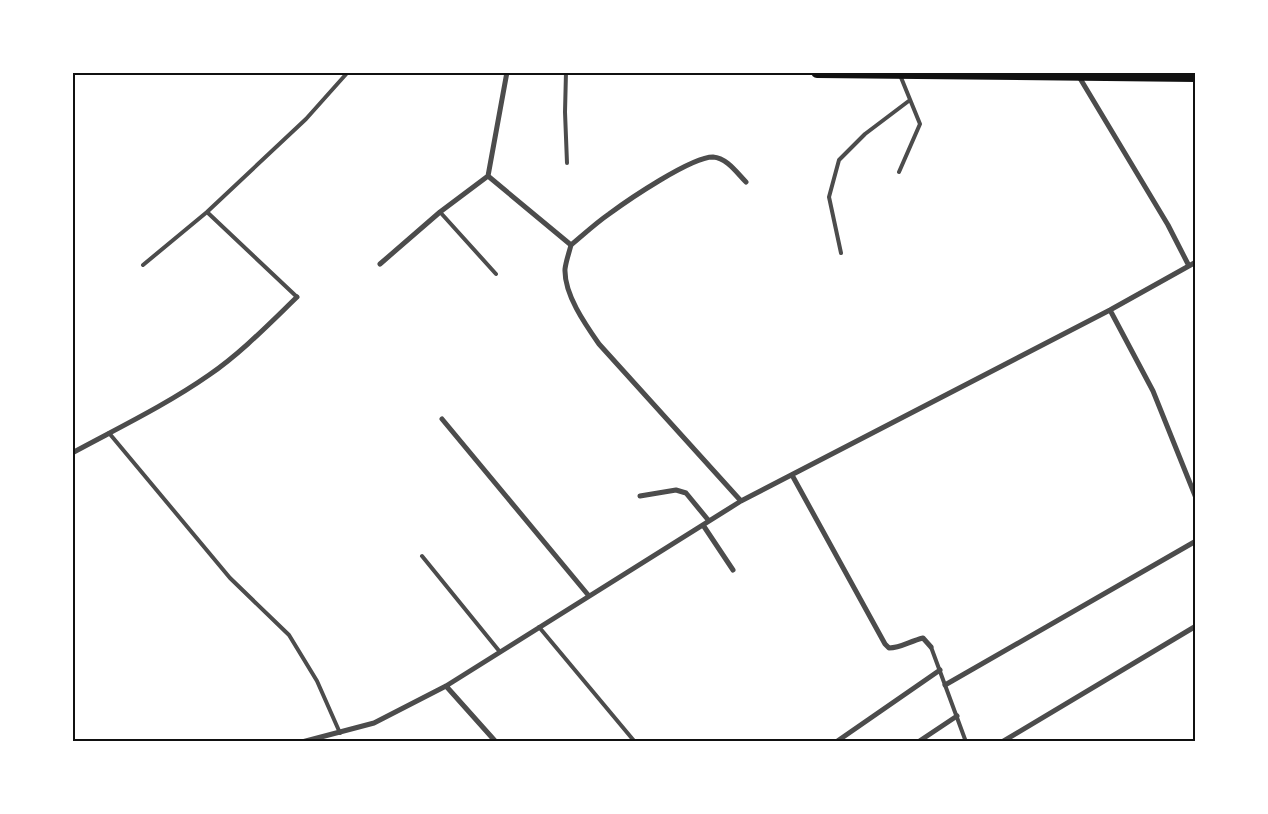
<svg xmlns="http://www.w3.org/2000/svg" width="1268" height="814" font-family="Inter,sans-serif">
<rect width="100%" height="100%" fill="#fff"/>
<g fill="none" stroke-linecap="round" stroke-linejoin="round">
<!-- service -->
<path stroke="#4c4c4c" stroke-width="4" d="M566,72L565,112L567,163
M899,172L920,124L900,75
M207,212L297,297
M440,212L496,274
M841,253L829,197L839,160L865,134L910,100
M143,265L207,212L306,119L348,72
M72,320L73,319
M109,433L230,578L289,635L317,681L340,733
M422,556L500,652
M539,627L635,742
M931,647L966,742"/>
<!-- minor -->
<path stroke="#4c4c4c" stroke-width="5" d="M1078,75L1168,225L1189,266
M488,176L507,72
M571,245C583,235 596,223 609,214C628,200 691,157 713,157C727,158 737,173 746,182
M380,264L440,212L488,176L571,245C569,253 566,261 565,269C564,294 585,324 599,344L741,501
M1110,310L1153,391L1196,498
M442,419L589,596
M72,453C118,428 166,405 209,375C241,353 269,324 297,297
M792,475L885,644L889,648C901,648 910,641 923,638L931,647
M640,496L676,490L686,493L709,521
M703,525L733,570
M945,685L1196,541
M446,686L496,742
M302,742L374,723L446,686L741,501L1110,310L1196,262
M836,742L940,670
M918,742L957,716
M1002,742L1196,626"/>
<!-- primary -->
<path stroke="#111" stroke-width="12" d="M817,72L1196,76"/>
</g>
<!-- border -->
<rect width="1268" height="814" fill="none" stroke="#ffffff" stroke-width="148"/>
<rect x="74" y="74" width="1120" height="666" fill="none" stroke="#111" stroke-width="2"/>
</svg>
